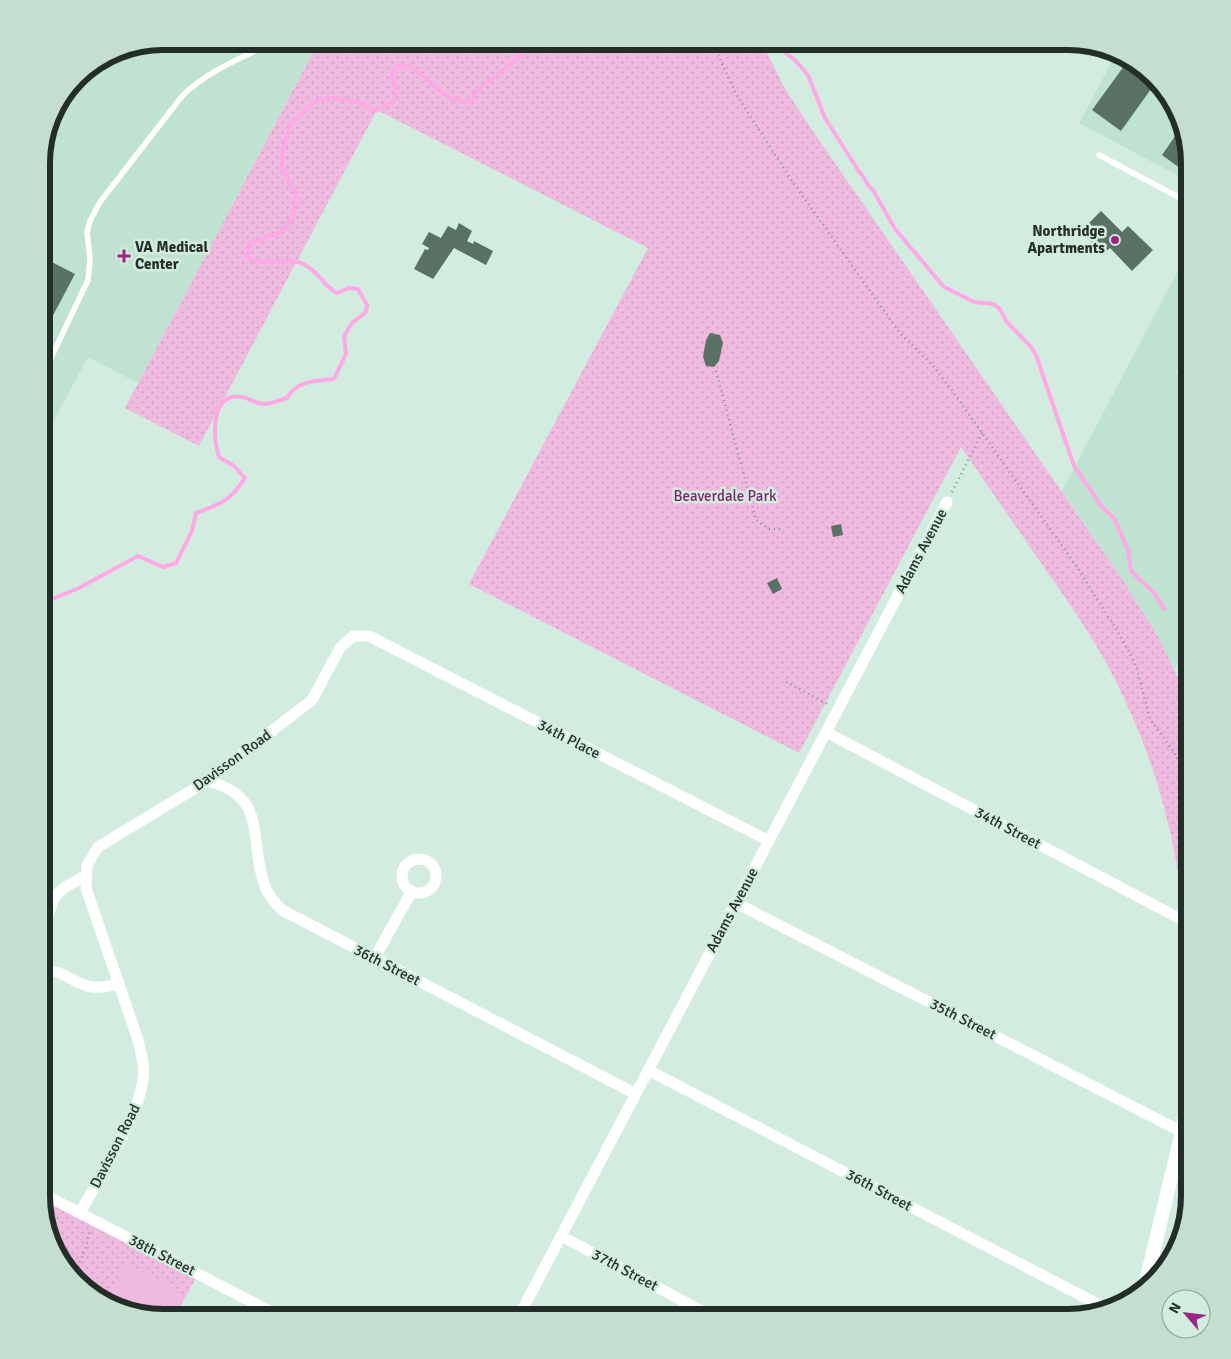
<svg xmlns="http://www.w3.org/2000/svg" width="1231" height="1359" font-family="Signika,sans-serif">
<defs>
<pattern id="grass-dots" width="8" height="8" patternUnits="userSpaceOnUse" patternTransform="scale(1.25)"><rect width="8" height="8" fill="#efbadf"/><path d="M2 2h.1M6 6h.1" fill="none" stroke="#cda0bf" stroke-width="1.8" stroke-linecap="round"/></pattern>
</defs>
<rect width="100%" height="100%" fill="#d2eddf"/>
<!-- built -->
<path fill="#c0e2d1" d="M163,41H319L138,383L88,357L41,445L42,155L54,109L83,72L117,50Z
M1117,52L1122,54L1164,89L1183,124L1190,163V182L1079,123Z
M1190,248V348L1176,373L1190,380V641L1175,669L1141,608L1062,491Z"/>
<!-- grass -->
<path fill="url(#grass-dots)" d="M319,41H761L784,87L808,124L1122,579L1159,638L1190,703V868L1180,887C1170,813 1147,741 1112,674C1093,637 1069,603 1045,569C1017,528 989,488 961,447L799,753L469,584L648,248L377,110L199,446L125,408Z
M41,1196L198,1274L174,1318H163L109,1305L67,1270L48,1235Z"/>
<!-- garden -->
<path fill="#efbadf" d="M126,1263L184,1294L171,1318L109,1305L105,1302Z"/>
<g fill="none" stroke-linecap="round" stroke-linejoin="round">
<!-- stream -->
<path stroke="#fea8e6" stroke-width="4" d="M770,41L795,60L808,75L825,118L860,173C866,178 867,187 873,190L895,229L944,287L974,302L993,304L999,308L1007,322L1031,347L1036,355L1074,466L1102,507L1114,518L1128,550L1131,571L1155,594L1164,609
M41,622L44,608L52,599L79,588L138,556L163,567L176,563L192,531L196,513C221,504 231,500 245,478L234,466L219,457C213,436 210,392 242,397C250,398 255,404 264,404C271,404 279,400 287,398C296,381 316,381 334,379L346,354L344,336L352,323L366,312L367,305L358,289L349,288L337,293C323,286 317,269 301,263C284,257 268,267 246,257L251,242C286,232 290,231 297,195L282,169V155L290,124L315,101L333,98L362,103L374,111L393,102L396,92L392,73L398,66C426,63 432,102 471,102L476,92L538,41
M41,672V657"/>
</g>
<!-- building -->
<path fill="#5a7266" d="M1127,62L1156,82L1121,131L1092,110Z
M1180,129L1185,133L1190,163L1184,171L1162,155Z
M1101,211L1122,232L1128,226L1153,250L1132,271L1110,248L1103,254L1081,231Z
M459,223L472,231L467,241L473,244L474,241L493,251L486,265L454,248L433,279L414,269L425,249L428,250L429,248L422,244L429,232L441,238L448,226L456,230Z
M42,257L75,274L41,338Z
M710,333L720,335L723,343L719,361L714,367L706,366L703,357L706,340Z
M841,524L843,535L833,537L831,526Z
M777,578L782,589L773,594L767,583Z"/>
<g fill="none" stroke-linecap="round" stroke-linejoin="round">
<!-- path -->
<path stroke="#83978d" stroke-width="2.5" stroke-dasharray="1 4" stroke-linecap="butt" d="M712,41L736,94L790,178L899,332L933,366L951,389L1077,567L1124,642L1136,666L1150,719L1176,755L1185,778L1190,808
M716,371L756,520L769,529H782
M952,492L982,433
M786,682L828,704
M1190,848V872
M74,1276L86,1247L90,1229"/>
<!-- service -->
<path stroke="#fff" stroke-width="5.5" d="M1099,155L1182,199L1190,197
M41,379L88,280L90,259L87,232L90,221L100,202L183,95C211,69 243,57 276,41"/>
<!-- minor -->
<path stroke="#fff" stroke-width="11" d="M826,732L1190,924
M207,781C271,796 247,843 266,889C270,897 276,904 282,910L636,1094
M402 876a17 17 0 1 1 34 0a17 17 0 1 1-34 0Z
M736,903L1190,1136
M41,928C48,919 49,910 54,900C59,888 75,882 85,876
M374,959L412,891
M41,970C74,969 77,998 119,983
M648,1070L1109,1310
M41,1193L283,1318
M80,1213C99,1178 140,1115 143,1078C145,1065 141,1053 138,1040L86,888L87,865L98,847L207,781L312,700L340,648L353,636H369L769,841
M561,1236L715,1318
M518,1318L947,502"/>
<!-- tertiary -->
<path stroke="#fff" stroke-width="14" d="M1144,1290L1182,1132L1190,1091"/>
</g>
<!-- markers -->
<g fill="#992481" stroke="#d2eddf" stroke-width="2">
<circle cx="1115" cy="240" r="5"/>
<path d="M121.5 248.5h5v5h5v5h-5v5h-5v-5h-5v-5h5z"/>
</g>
<g text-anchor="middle" stroke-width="5" stroke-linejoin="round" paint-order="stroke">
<!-- poi labels -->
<g font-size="15" font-weight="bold" fill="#242e29" stroke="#d2eddf" text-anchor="end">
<text x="1105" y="236">Northridge<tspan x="1105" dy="17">Apartments</tspan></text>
<text x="135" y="252" text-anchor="start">VA Medical<tspan x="135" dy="17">Center</tspan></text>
</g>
<!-- park labels -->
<g font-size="15" fill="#81206d" stroke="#d2eddf">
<text x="725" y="501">Beaverdale Park</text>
</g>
<!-- street labels -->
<g font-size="15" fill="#242e29" stroke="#d2eddf">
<text transform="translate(921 551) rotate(-62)" y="5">Adams Avenue</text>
<text transform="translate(569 739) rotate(27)" y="5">34th Place</text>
<text transform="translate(232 760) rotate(-36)" y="5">Davisson Road</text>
<text transform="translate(1008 828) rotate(28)" y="5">34th Street</text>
<text transform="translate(732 910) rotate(-62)" y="5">Adams Avenue</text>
<text transform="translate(387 965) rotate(27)" y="5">36th Street</text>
<text transform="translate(963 1019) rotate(27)" y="5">35th Street</text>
<text transform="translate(115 1146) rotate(-63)" y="5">Davisson Road</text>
<text transform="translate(879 1190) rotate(28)" y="5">36th Street</text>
<text transform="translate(162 1255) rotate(27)" y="5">38th Street</text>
<text transform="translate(625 1270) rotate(28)" y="5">37th Street</text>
</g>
</g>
<!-- crop -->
<path d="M0 0H1231V1359H0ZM163 50H1068A113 113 0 0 1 1181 163V1196A113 113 0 0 1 1068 1309H163A113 113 0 0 1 50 1196V163A113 113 0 0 1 163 50Z" fill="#c4ded0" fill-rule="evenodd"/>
<path fill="none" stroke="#242e29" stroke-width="6" d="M163 50H1068A113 113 0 0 1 1181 163V1196A113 113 0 0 1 1068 1309H163A113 113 0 0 1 50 1196V163A113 113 0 0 1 163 50Z"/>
<!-- north arrow -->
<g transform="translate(1186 1314) rotate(298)"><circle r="24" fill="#d2eddf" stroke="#8ca196"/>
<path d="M0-4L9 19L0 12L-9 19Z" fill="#992481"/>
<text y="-8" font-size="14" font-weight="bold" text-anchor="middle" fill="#242e29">N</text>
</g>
</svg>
